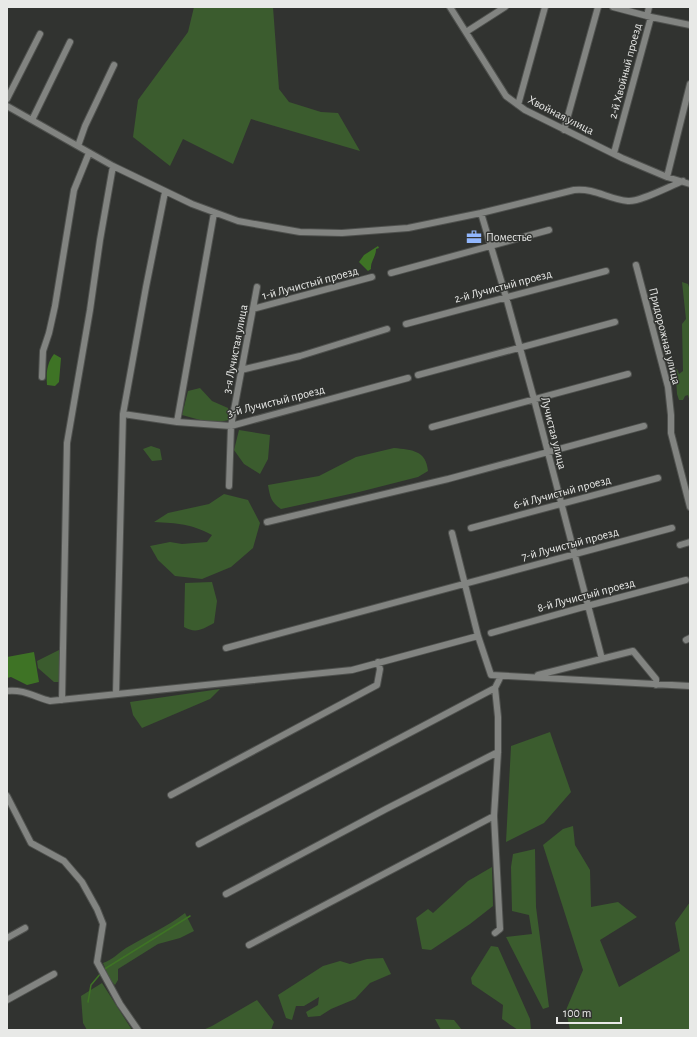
<svg xmlns="http://www.w3.org/2000/svg" width="697" height="1037" font-family="'Alegreya Sans',sans-serif">
<rect width="100%" height="100%" fill="#313330"/>
<!-- green -->
<path fill="#3b5c2e" d="M194,7H273L279,89L289,102L321,112L338,113L360,151L251,119L233,164L183,139L170,166L133,137L138,100L188,32Z
M682,282L688,284L690,290V402L688,395L685,396L683,400H679L677,394L676,377L673,376L671,370L677,369L679,374L683,371L682,324L686,319Z
M200,388L212,401L228,408L230,420L211,423L182,415L188,391Z
M239,430L270,435L268,459L260,474L244,464L234,450Z
M151,446L160,449L162,460L152,461L143,449Z
M394,448C412,450 426,450 428,471L418,477L359,492L281,509C271,502 270,497 268,485L319,476L356,457Z
M224,494L248,500L260,523L253,548L231,567L202,579L175,576L158,560L150,546L170,542L182,544L207,542L212,535C191,524 178,523 154,522L168,513L209,504Z
M212,582L217,601L214,623C203,629 196,634 184,627L185,583Z
M63,648L61,682H54L38,668L37,661Z
M220,689L210,699L142,728L133,715L130,702Z
M550,732L571,792L544,823L506,842L511,746Z
M573,826L575,845L590,870L591,907L618,902L637,917L600,940L619,987L680,951L675,923L690,902V1030H570L566,1010L583,970L543,845L563,829Z
M535,849L536,907L549,1007L543,1009L506,937L532,934L529,915L512,911L511,867L513,854Z
M492,867L493,906L470,924L431,950L422,949L416,918L428,909L433,913L468,881Z
M185,913L194,931L180,938L158,944L118,969V980L115,985L110,980L103,963C114,959 117,954 126,948C146,936 167,927 185,913Z
M491,946L498,947L530,1019L531,1030H518L502,1019L503,1005L472,984L471,978Z
M383,958L391,974L370,983L355,999L331,1009L320,1016L308,1017L306,1012L318,1005L319,997L304,1006H296L292,1020L286,1018L278,995L323,966L340,961L350,964L367,959Z
M102,983L132,1030H87L83,1023L81,996Z
M257,1000L274,1022L271,1030H203L212,1026Z
M435,1019L454,1020L462,1030H441Z"/>
<!-- water -->
<path fill="#3e7325" d="M378,246L379,248L376,249C376,257 370,262 371,269L368,271L359,262L364,255Z
M54,354L61,358L59,382L55,386L47,385C46,373 47,363 54,354Z
M34,652L39,682L27,685L11,677L7,678V657Z"/>
<g fill="none" stroke-linecap="round" stroke-linejoin="round">
<!-- stream -->
<path stroke="#3e7325" stroke-width="1.5" d="M103,970L190,916
M88,1002L91,985L101,973"/>
<!-- minor casing -->
<g stroke="#4f514e" stroke-width="8">
<path id="minor" d="M450,7L506,96L525,110L622,158L667,177L690,184
M613,7L651,17L690,25
M647,16L649,7
M466,32L505,7
M7,99L40,34
M518,105L545,7
M7,106L113,166L192,204L238,221L300,232L342,233L408,228L481,213L574,190C596,188 607,199 628,201C640,202 670,186 683,181
M32,120L70,42
M564,130L598,7
M78,146L85,126L114,65
M614,153L651,17
M667,177L690,84
M481,213L506,297L534,399L602,659
M636,265L668,387L671,415V433L690,507
M391,273L549,230
M253,309L372,277
M406,324L606,271
M241,370L300,356L387,329
M418,375L615,322
M42,377L43,351L49,333L55,306L74,190L89,153
M123,414L177,422L231,426L408,378
M177,422L214,213
M432,427L628,374
M229,486L231,426L257,287
M267,522L448,479L644,426
M471,528L658,478
M452,533L478,636L491,675L690,686
M680,545L690,542
M491,633L587,606L686,580
M686,640L690,638
M226,648L672,528
M538,675L633,651L656,679V685
M7,691C23,689 35,697 50,701L352,670L478,636
M116,694L123,414L146,287L165,192
M62,700L67,443L90,310L100,240L113,166
M171,795L377,685L380,669L378,662
M7,796L31,843L64,861L82,882L97,909L103,924L97,962L120,1004L138,1030
M199,844L495,688
M226,894L386,809L498,752
M495,933L500,929L494,816L498,752V717L495,688L501,676
M7,938L25,928
M249,945L494,816
M7,1000L54,974"/>
</g>
<!-- minor -->
<use href="#minor" stroke="#828481" stroke-width="6"/>
</g>
<!-- icons -->
<defs>
<g id="office-bare" transform="scale(1.2)"><path d="M-6-3h4V-5.5h4V-3h4V5H-6ZM-1-4.5V-3h2v-1.5ZM-6 0V1H6V0Z" fill="#92b7fd" stroke="#313330" stroke-width="2.5" paint-order="stroke"/></g>
</defs>
<g fill-rule="evenodd">
<use href="#office-bare" x="474" y="237"/>
</g>
<g text-anchor="middle" stroke-width="3" stroke-linejoin="round" paint-order="stroke">
<!-- street labels -->
<g font-size="12" fill="#e8e9e7" stroke="#313330">
<text transform="translate(625 71) rotate(-75)" y="4">2-й Хвойный проезд</text>
<text transform="translate(561 115) rotate(27)" y="4">Хвойная улица</text>
<text transform="translate(310 283) rotate(-15)" y="4">1-й Лучистый проезд</text>
<text transform="translate(503 286) rotate(-15)" y="4">2-й Лучистый проезд</text>
<text transform="translate(665 336) rotate(76)" y="4">Придорожная улица</text>
<text transform="translate(235 349) rotate(-79)" y="4">3-я Лучистая улица</text>
<text transform="translate(276 401) rotate(-14)" y="4">3-й Лучистый проезд</text>
<text transform="translate(554 433) rotate(76)" y="4">Лучистая улица</text>
<text transform="translate(562 492) rotate(-15)" y="4">6-й Лучистый проезд</text>
<text transform="translate(570 544) rotate(-15)" y="4">7-й Лучистый проезд</text>
<text transform="translate(586 595) rotate(-15)" y="4">8-й Лучистый проезд</text>
</g>
<!-- poi labels -->
<g font-size="12" fill="#e8e9e7" stroke="#313330" text-anchor="start">
<text x="486" y="241">Поместье</text>
</g>
</g>
<!-- border -->
<rect width="697" height="1037" fill="none" stroke="#e8e9e7" stroke-width="16"/>
<!-- scale -->
<path d="M557 1017v6h64v-6" fill="none" stroke="#e8e9e7" stroke-width="2"/>
<text x="563" y="1017" font-size="12" fill="#e8e9e7" stroke="#313330" stroke-width="3" paint-order="stroke">100 m</text>
</svg>
